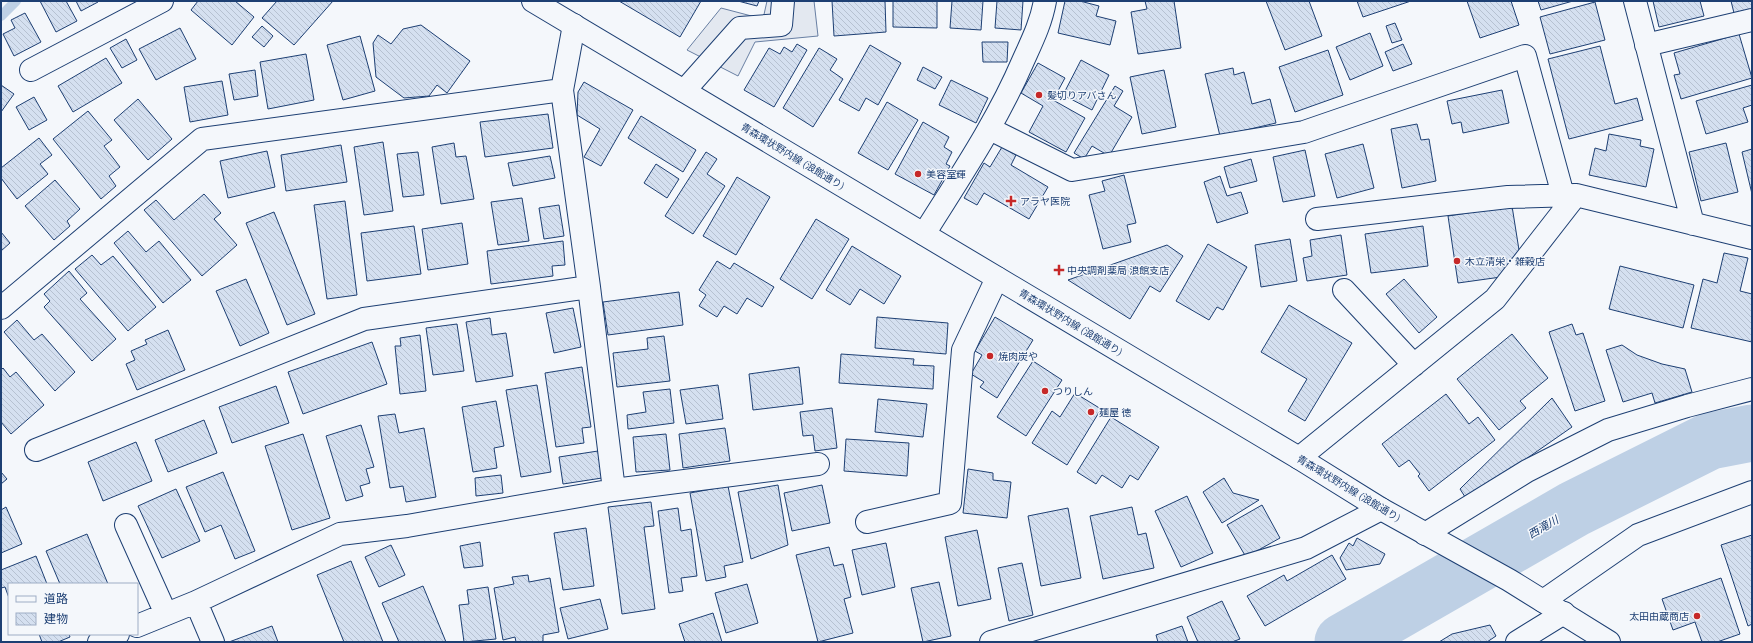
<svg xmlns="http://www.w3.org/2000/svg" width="1753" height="643" font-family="'Source Serif 4','Noto Sans JP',serif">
<defs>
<pattern id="building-back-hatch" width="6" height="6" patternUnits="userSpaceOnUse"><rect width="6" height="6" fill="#d5e0f0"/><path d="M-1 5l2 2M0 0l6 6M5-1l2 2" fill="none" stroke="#b6c1d1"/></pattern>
</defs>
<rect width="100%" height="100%" fill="#f4f7fb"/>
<!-- parking -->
<path fill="#e3e8f0" stroke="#687fa3" d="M767,1H814L818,36L755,42L738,76L687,50L721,8L763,19Z"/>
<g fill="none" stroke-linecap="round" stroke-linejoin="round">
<!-- stream -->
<path stroke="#bed0e5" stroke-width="10" d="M1,16L16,1"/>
<!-- river -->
<path stroke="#bed0e5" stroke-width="57" d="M1343,642L1574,509L1710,441L1752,433"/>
</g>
<!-- building -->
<path fill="url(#building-back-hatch)" stroke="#1d3f73" d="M40,1H66L77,21L56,32Z
M76,1H98V2L81,11Z
M198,1H235L254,17L232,45L191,10Z
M277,1H333L294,45L262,18Z
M619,1H701L680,37Z
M738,1H759L757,6Z
M832,1H885L886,32L834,36Z
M893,1H937V28L893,27Z
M952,1H983L981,30L950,28Z
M997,1H1023L1021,30L995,28Z
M1065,1H1080L1099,6L1096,16L1116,21L1110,45L1058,33Z
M1145,1H1174L1181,48L1138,54L1131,12L1147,9Z
M1266,1H1309L1322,36L1285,50Z
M1357,1H1411L1363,17Z
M1467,1H1511L1519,25L1480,38Z
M1538,1H1573L1541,10Z
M1653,1H1700L1704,16L1659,27Z
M1731,1H1752V9L1734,13Z
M1595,2L1605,40L1550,54L1540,17Z
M25,13L41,42L14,56L3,34L15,28L11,20Z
M1395,23L1402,40L1392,43L1386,26Z
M421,25L470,61L447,93L437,85L429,96L404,98L376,77L373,43L378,35L391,44L403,29Z
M262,26L273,36L264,47L252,37Z
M180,28L196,59L156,80L139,49Z
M1370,33L1383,66L1350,80L1336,47Z
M1739,34L1752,78L1681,99L1674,75L1680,74L1674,53Z
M360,36L375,91L343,100L327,45Z
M126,39L137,60L122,68L110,48Z
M982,42H1008L1007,62H983Z
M797,44L807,50L774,107L744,90L769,48L780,54L784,47L792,52Z
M1403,44L1412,64L1393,71L1385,52Z
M870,45L901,63L878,105L866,98L859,111L839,100Z
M1600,46L1615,104L1637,98L1643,120L1569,139L1548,59Z
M819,48L837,59L830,70L843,79L813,127L783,108Z
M1328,50L1343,95L1295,112L1279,67Z
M306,54L314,100L268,109L260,62Z
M106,58L122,83L73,112L58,86Z
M1081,60L1109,75L1092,110L1063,95Z
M1038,63L1065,78L1053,100L1085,118L1066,152L1029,132L1043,106L1021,93Z
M923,67L942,77L935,89L917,80Z
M1233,68L1234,75L1244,72L1252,104L1270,99L1276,123L1220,136L1205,74Z
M255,70L258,96L234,100L229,74Z
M1164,70L1176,127L1142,134L1130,77Z
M951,80L988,98L976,123L939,105Z
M222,81L228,115L190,122L184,87Z
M584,82L633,110L601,166L584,157L600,129L577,115L578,92Z
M1,85L14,94L1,112Z
M1752,85V105L1743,108L1748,122L1706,134L1696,101Z
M1115,86L1123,91L1114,106L1132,117L1109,156L1092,146L1084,159L1074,153Z
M1502,90L1509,123L1463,133L1461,122L1452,124L1447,101Z
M34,97L47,120L29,130L16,107Z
M138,99L172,139L148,160L114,120Z
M887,102L918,120L888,170L858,153Z
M88,111L112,140L104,146L120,167L109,176L116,186L101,199L53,139Z
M548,114L553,148L485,157L480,122Z
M641,116L696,150L683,172L628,138Z
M923,122L949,137L944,147L952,152L946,164L950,166L934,195L895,174Z
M1417,124L1421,140L1429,139L1436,181L1402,188L1391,129Z
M1609,134L1641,140L1640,146L1654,149L1646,187L1589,175L1595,148L1606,151Z
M39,138L52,155L40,164L48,174L17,199L1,178V168Z
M383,142L393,211L364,215L354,147Z
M454,143L456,157L466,156L474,199L441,204L432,147Z
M1726,143L1738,192L1701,201L1689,152Z
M1363,144L1374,188L1337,198L1325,154Z
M341,145L347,182L286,191L281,155Z
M1002,147L1016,155L1011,165L1048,187L1029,219L984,193L977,205L964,198L984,163L990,167Z
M1752,149V194L1742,152Z
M1305,150L1315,196L1283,202L1273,157Z
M267,151L275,187L228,198L220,161Z
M418,152L424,195L403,197L397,154Z
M706,152L717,159L707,174L725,186L693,234L665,216Z
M550,156L555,178L513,186L508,163Z
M1251,159L1257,181L1230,188L1224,167Z
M656,164L679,179L667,198L644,183Z
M1124,175L1136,223L1127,225L1131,242L1103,249L1089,195L1105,191L1102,181Z
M1220,176L1227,196L1241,192L1248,213L1217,223L1204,182Z
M737,177L770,197L736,255L703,236Z
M55,180L80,209L67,221L70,226L54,240L25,206Z
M204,194L221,213L214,219L237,245L202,276L144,210L156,200L174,220Z
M522,198L529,241L498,245L491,202Z
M345,201L357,295L327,299L314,205Z
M559,205L564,236L544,239L539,208Z
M1512,206L1519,250L1501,277L1458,283L1448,216Z
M274,212L315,314L287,325L246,223Z
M816,219L849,239L812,299L780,279Z
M462,223L468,264L428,270L422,229Z
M414,226L421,274L367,281L361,233Z
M1423,226L1428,266L1371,273L1365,234Z
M128,231L146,252L159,241L191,280L163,303L114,243Z
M1,232L10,243L1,251Z
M1341,235L1347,275L1307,281L1303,258L1312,256L1310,240Z
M1290,239L1297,281L1261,287L1255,245Z
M563,241L565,265L552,266L553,276L491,284L487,251Z
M1208,244L1247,267L1223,310L1217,307L1209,320L1176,301Z
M1167,245L1183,256L1160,292L1150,286L1130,319L1068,280Z
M852,246L901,276L884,304L860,289L850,305L826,290Z
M1724,253L1748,258L1740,291L1752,294V342L1691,328L1703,279L1717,283Z
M92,255L101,265L113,256L156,307L128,331L75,269Z
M717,261L730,269L734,263L774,287L762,307L747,298L737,314L724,306L717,317L699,306L706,295L699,290Z
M1620,266L1694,285L1683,328L1609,309Z
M69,271L87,293L80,299L116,339L92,361L44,307L50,301L44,294Z
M246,279L269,333L240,346L216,291Z
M1404,279L1437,317L1419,333L1386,294Z
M679,292L683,325L608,335L603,302Z
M1289,305L1352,343L1305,421L1288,411L1307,379L1261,352Z
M573,308L581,347L554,353L546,313Z
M877,317L948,323L946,354L875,348Z
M995,317L1033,340L997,398L980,387L984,382L971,374L982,355L975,351Z
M490,318L492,335L506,333L513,376L476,382L466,322Z
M17,320L34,340L42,334L75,372L55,391L4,332Z
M457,324L464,371L433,375L426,328Z
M1572,324L1576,335L1583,333L1605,401L1575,411L1549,332Z
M168,330L185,370L137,390L126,364L135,360L131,351L147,344L145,340Z
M1512,334L1548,378L1520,401L1526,408L1499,430L1457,379Z
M420,335L426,391L400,394L395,346H401L400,338Z
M664,336L670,381L617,387L613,353L648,349L647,338Z
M372,342L387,384L303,414L288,372Z
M1622,345L1637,355L1662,364L1685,369L1692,392L1655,403L1652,393L1623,402L1606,350Z
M841,354L914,359L913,365L934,366L933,389L839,383Z
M1033,361L1062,380L1026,436L997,417Z
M582,367L591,427L582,428L584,443L556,447L545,373Z
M799,367L803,404L753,410L749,374Z
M3,368L10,377L16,372L44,405L11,434L1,422V370Z
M537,385L551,472L521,477L506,390Z
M718,385L723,419L686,424L680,390Z
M276,386L289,423L232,443L219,407Z
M670,389L674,423L628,429L627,415L646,412L643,392Z
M1075,393L1101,409L1067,465L1032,443L1052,411L1060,417Z
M1446,394L1469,424L1478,417L1495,440L1429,491L1418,476L1420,474L1409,460L1399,467L1382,444Z
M1552,398L1572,427L1467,500L1460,489Z
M878,399L927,404L923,437L875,432Z
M496,401L504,446L494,448L497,468L473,472L462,407Z
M832,408L837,448L815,451L813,435L803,436L800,412Z
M395,414L399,433L424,428L436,497L406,502L403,486L390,488L378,416Z
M1111,417L1159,447L1138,480L1130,475L1122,488L1102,475L1096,484L1077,472Z
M204,420L217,453L168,472L155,440Z
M361,425L374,467L366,469L370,483L360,486L363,496L346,501L326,436Z
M725,428L730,461L683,468L679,434Z
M303,434L330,518L292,530L265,446Z
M666,434L670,470L636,472L633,437Z
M846,439L909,443L907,476L844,471Z
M136,442L152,481L103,501L88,462Z
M598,451L602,478L563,484L559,457Z
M968,469L993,473V480L1011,482L1007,518L963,513Z
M1,472L7,479L1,484Z
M223,472L255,551L235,559L221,525L205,532L186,487Z
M501,475L503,493L476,496L475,478Z
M1224,478L1233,493L1259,500L1222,523L1203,492Z
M778,485L788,545L751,559L738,492Z
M822,485L830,523L792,531L784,493Z
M728,486L743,562L724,566L726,577L706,581L690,493Z
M176,489L200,541L162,558L138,506Z
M1187,496L1213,553L1181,567L1155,511Z
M651,502L654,526L644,527L655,609L622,614L608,507Z
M1262,505L1280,538L1246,557L1227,525Z
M6,507L22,544L1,553V510Z
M1132,507L1138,535L1146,533L1154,568L1103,579L1090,516Z
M678,508L681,531L691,529L697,576L681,578L683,591L669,593L658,511Z
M1068,508L1081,578L1041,586L1028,516Z
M586,528L594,586L563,590L554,533Z
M977,530L991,599L958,606L945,537Z
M87,534L108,584H60L46,551Z
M1752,535V624L1748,626L1721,545Z
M1357,538L1385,554L1380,564L1346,570L1340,558L1349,543L1353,546Z
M480,542L483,566L464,568L460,546Z
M886,543L895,587L862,595L852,550Z
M391,545L405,575L379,587L365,557Z
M829,547L834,566L843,564L851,597L844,599L853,633L818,642L796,555Z
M1332,555L1346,579L1265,626L1247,596L1284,575L1287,581Z
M36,556L47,584H9V598L5,587L1,588V570Z
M351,561L383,642H344L317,575Z
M1022,563L1033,615L1009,621L998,568Z
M528,575L529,582L550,578L559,632L543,635V641L540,642H516L515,637L503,640L494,588L514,584L512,577Z
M1721,578L1740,634L1717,642H1702L1695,622L1673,630L1662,599Z
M939,582L951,636L923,642L911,588Z
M747,584L758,623L726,633L715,593Z
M423,586L446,642H399L382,603Z
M488,587L496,639L464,642L459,605L469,604L467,590Z
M600,599L608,629L568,639L560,608Z
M1222,601L1240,639L1232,642H1198L1187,617Z
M713,613L722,642H685L679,624Z
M1490,625L1496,636L1487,642H1439L1452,634Z
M272,626L278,642H229Z
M1182,626L1188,642H1158L1156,635Z
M39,634H69L70,637L58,642H42Z"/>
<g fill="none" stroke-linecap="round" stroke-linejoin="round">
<!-- minor casing -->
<g stroke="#1d3f73" stroke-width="24">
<path id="minor" d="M1635,1L1693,224
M1646,45L1752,20
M31,70L162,1
M562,90L589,287L614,490
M684,91L740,28L781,25L783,1
M990,129L1072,170L1304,132L1525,56L1563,195
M1317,219L1508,197L1576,195
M924,234C959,178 997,122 1023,61C1032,41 1041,23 1045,1
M1344,290L1414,365
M1,308L202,139L562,90L574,25
M36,450L364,319L589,287
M1299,458L1495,299L1576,195L1752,238
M867,522L950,503L963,350L997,278
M126,525L166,614
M1425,534L1527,471L1608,430L1687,406L1752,389
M1543,601L1638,535L1752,492
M196,602L213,642
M137,626L196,602L340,534L407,526L614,490L818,464
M99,642L118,634
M991,642L1306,548L1381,509
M1517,642L1564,613"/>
</g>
<!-- major casing -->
<g stroke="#1d3f73" stroke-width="24">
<path id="major" d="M533,1L1299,458L1381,509L1509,580L1609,642"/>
</g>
<!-- minor -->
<use href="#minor" stroke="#f4f7fb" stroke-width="22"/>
<!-- major -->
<use href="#major" stroke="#f4f7fb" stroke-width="22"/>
</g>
<!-- markers -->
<g fill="#c62828" stroke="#f4f7fb" stroke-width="1.5">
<circle cx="1039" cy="95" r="4"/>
<circle cx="918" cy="174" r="4"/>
<path d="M1009 195h4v4h4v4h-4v4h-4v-4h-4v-4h4z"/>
<circle cx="1457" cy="261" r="4"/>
<path d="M1057 264h4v4h4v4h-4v4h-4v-4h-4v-4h4z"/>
<circle cx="990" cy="356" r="4"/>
<circle cx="1045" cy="391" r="4"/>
<circle cx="1091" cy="412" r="4"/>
<circle cx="1697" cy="616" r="4"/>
</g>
<g text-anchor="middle" stroke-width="3" stroke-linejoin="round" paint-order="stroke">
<!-- poi labels -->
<g font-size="10" fill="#1d3f73" stroke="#f4f7fb" text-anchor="start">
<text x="1047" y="99">髪切りアバさん</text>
<text x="926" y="178">美容室輝</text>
<text x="1020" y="205">アラヤ医院</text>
<text x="1465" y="265">木立清栄・雑穀店</text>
<text x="1067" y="274">中央調剤薬局 浪館支店</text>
<text x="998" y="360">焼肉炭や</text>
<text x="1053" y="395">つりしん</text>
<text x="1099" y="416">麺屋 徳</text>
<text x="1689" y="620" text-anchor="end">太田由蔵商店</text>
</g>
<!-- street labels -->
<g font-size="10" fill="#1d3f73" stroke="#f4f7fb">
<text transform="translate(793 156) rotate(31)" y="4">青森環状野内線 (浪館通り)</text>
<text transform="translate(1071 322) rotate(31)" y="4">青森環状野内線 (浪館通り)</text>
<text transform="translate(1349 488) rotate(31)" y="4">青森環状野内線 (浪館通り)</text>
</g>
<!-- water labels -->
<g font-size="11" font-style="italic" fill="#1d3f73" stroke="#f4f7fb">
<text transform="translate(1543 527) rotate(-30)" y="4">西滝川</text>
</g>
</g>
<!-- border -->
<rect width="1753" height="643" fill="none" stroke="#1d3f73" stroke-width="4"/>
<!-- legend -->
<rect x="8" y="583" width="130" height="52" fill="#f4f7fb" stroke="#9eadc5"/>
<rect x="16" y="596" width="20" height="6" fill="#f4f7fb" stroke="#9eadc5"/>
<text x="44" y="603" font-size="12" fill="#1d3f73">道路</text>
<rect x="16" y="613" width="20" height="12" fill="url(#building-back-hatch)" stroke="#9eadc5"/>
<text x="44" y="623" font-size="12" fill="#1d3f73">建物</text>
</svg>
